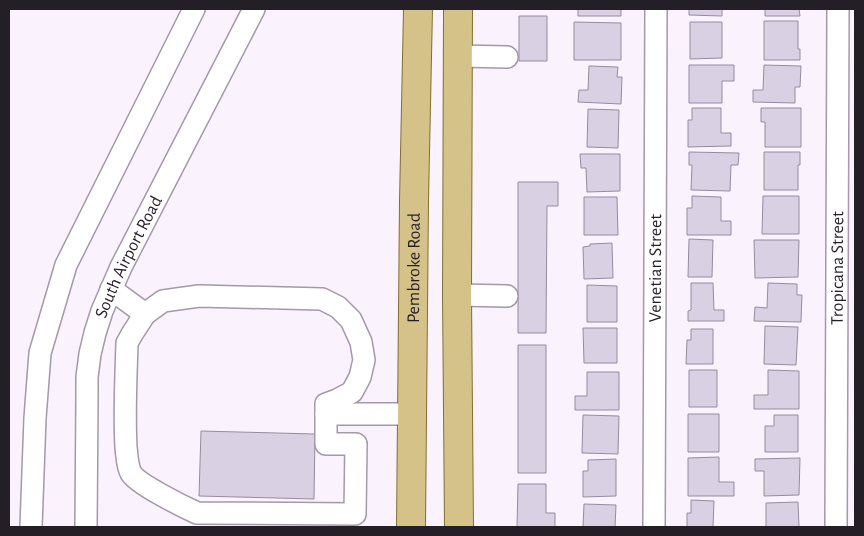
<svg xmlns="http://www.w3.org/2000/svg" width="864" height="536" font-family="'Alegreya Sans',sans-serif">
<rect width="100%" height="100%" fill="#faf3fe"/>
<!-- building -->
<path fill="#dad0e4" stroke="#958c9e" d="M578,9H621V16H578Z
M689,9H722V16L689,15Z
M765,9H799L800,16H765Z
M519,16H547V61H519Z
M764,21H798V49H800V60H764Z
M574,22L621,23V60H574Z
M690,22H722V58L690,59Z
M689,65H734V81H722V103H689Z
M764,65L801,66L800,87H795V103L753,102V90H763Z
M589,66L618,67L617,77H622L621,104L578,102L579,90H588Z
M692,108H721V133H731V146L688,147V120H692Z
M761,108H801V147H765V122H761Z
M588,109L619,110L618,148L587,147Z
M689,152L739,153L738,165H731L730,191L691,190L692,165H689Z
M764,152H800V165H798V190H764Z
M580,154H620V191L587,192L586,168H581Z
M518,182H558V206H547L546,333H518Z
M692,196L721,197V221H731V235H687V208H692Z
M763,196H799V234H762Z
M584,197H617L618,235H584Z
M689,239L713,240L712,277H688Z
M754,240H799L798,277L755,278Z
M612,243L613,278L584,279L583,247L590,246V244Z
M691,283H713L714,310H724V321H688V311L691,310Z
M768,283L797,284V295H802L801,322L754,321L755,307L767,308Z
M587,285L617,286V322H587Z
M765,326L798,327L796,365L764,364Z
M583,328H617V363H584Z
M691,329H713V364H686L687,340H691Z
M518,345H546V473H518Z
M689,370H717V407H689Z
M768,370L799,371V409H754V395H768Z
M587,372H619V410H575V396H587Z
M688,414H719V452H688Z
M583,415L619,416L618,454L582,453Z
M774,415H798V452H765V426H774Z
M201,431L315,434L314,499L199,496Z
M719,457V482H734V496H688V458Z
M800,458L799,495L764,496V471H755V459Z
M616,459V496L583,497V471H588V460Z
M518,484H546V513H555V527H517Z
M691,500L714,501L713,527H687V513H691Z
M798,502L799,527H766V503Z
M584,504L616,505L615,527H583Z"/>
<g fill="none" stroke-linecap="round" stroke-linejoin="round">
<!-- minor casing -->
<g stroke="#a498a9" stroke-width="24">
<g id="minor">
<path d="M458,56L507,57"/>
<path d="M111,289L145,314"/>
<path d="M457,295L507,296"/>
<path d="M199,296L322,299L338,307L351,320L361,342L364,360L360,377L352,392L337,400L326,404V444H356L355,514L197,513C184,507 137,484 131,473C127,466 127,455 126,447C124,413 126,378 127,343L132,334L145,314L163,301Z"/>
<path d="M326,414H412"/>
<path d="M31,527L35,418L40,353L66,265L194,9"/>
<path id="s1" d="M86,527L87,399V377L90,354L95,333L102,311L121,267L254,9"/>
<path id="s2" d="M654,527L656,9"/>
<path id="s3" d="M836,527L838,9"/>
</g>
</g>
<!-- major casing -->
<g stroke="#846f32" stroke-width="30">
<g id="major">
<path d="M458,9L457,295L459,527"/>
<path id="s4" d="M411,527L414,201L418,9"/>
</g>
</g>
<!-- minor -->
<use href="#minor" stroke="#fff" stroke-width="21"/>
<!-- major -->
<use href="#major" stroke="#d4c288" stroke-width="28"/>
</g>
<g text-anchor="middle" stroke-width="4" stroke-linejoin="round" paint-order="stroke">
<!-- street labels -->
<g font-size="18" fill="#241f26" stroke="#fff">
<text dy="6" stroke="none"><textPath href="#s1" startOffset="278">South Airport Road</textPath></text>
<text dy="6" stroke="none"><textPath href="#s4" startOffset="259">Pembroke Road</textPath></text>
<text dy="6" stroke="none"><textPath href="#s2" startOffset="259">Venetian Street</textPath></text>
<text dy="6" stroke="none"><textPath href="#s3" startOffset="259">Tropicana Street</textPath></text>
</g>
</g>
<!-- border -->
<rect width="864" height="536" fill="none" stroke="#241f26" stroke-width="20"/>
</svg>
